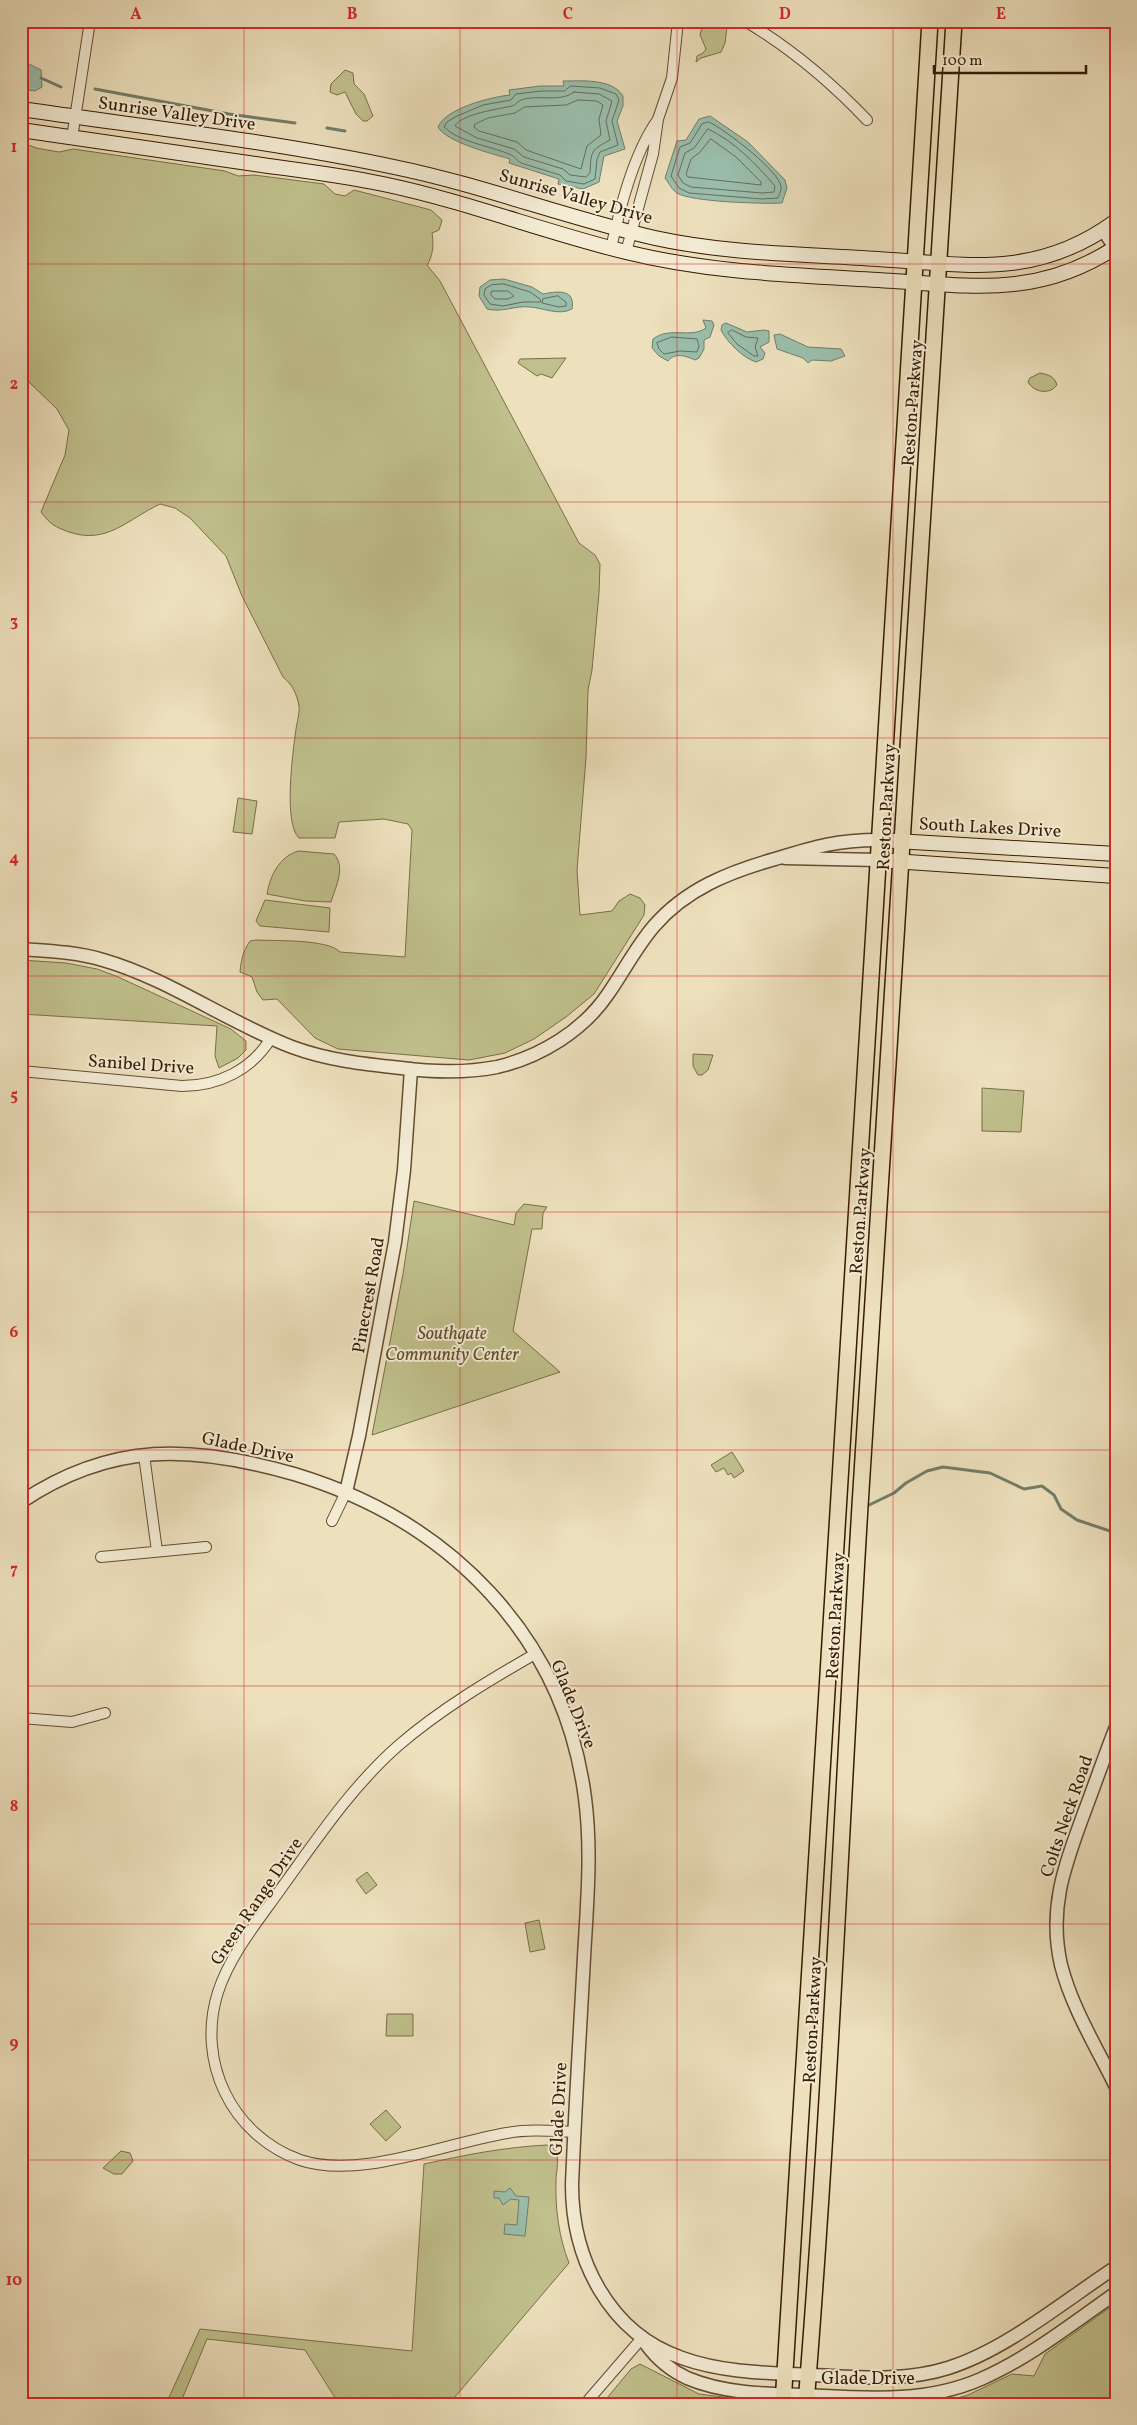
<svg xmlns="http://www.w3.org/2000/svg" width="1137" height="2425" font-family="Vollkorn,serif">
<rect width="100%" height="100%" fill="#ede0bd"/>
<filter id="stains"><feTurbulence type="fractalNoise" baseFrequency=".004" numOctaves="4"/><feColorMatrix values="0 0 0 0 .2 0 0 0 0 .09 0 0 0 0 .02 0 0 0 .5 -.17"/></filter>
<radialGradient id="worn" r=".72"><stop offset=".6" stop-color="#630" stop-opacity="0"/><stop offset="1" stop-color="#630" stop-opacity=".3"/></radialGradient>
<!-- green -->
<path fill="#c0c08c" stroke="#7b6e47" d="M701,21L722,28L727,21L732,23L727,27L725,43L721,52L701,58L696,62L697,56L703,53L706,49L700,35L702,27Z
M345,70L353,73L354,84L364,94L373,116L367,121H363L356,114L345,92L337,95L330,92L331,84Z
M21,142L36,148L59,152L73,149L225,171L238,176L254,175L324,184L335,194L345,196L354,190L431,210L442,220L439,230L432,233C434,244 433,256 427,265L440,281L579,543L595,555L600,564L599,593L592,670L588,690L586,758L577,870L580,915L612,911L619,901L630,894L640,898L645,905L644,915L594,994L566,1017L534,1039L505,1053L469,1060L338,1049L315,1038L277,999L263,1000L257,992L252,977L240,972C241,960 243,951 250,941L256,940C276,941 328,939 340,952L405,957L412,830L408,824L384,819L339,822L335,838H299C283,823 293,751 296,729C297,722 300,712 299,706C297,694 292,684 283,677L242,596L226,556L190,518L175,508L160,504C128,519 107,545 69,532C55,527 50,524 41,512L65,455L69,430L57,409L30,383L21,369Z
M566,358L552,378L541,374L537,376L518,363L520,359Z
M1040,373C1049,375 1054,376 1057,385L1053,389C1045,394 1033,391 1028,382L1030,378Z
M238,798L257,801L252,834L233,832Z
M298,851L334,854C346,867 336,886 331,902L305,901L267,894C270,876 279,857 298,851Z
M265,900L330,908L329,932L260,926L256,921Z
M21,960L66,963L97,969L116,976L231,1029L246,1041V1050L238,1058L219,1068L215,1056L217,1026L21,1014Z
M693,1054L713,1055L708,1070L702,1075H698L693,1066Z
M982,1088L1024,1091L1021,1132L982,1131Z
M414,1201L514,1225L516,1213L524,1204L547,1207L543,1213L542,1229H532L513,1331L560,1372L372,1435L403,1274Z
M732,1452L744,1471L734,1478L731,1473L728,1475L724,1468L716,1472L711,1465Z
M367,1872L377,1885L366,1894L356,1880Z
M539,1920L545,1949L530,1952L525,1923Z
M387,2014H413V2036H386Z
M386,2110L401,2127L386,2141L370,2124Z
M547,2145L553,2147C561,2157 556,2169 556,2181C555,2208 559,2238 569,2263L449,2404H339L305,2350L207,2339L180,2404H166L200,2329L412,2351L424,2164C465,2155 505,2147 547,2145Z
M121,2151L130,2153L133,2161L122,2174H114L103,2168Z
M1116,2303V2404H937L968,2395L1012,2374L1034,2376L1045,2354Z
M640,2364L699,2394L747,2400L758,2404H602L631,2369Z"/>
<!-- water -->
<path fill="#9abeac" stroke="#727d68" d="M21,60L41,70L42,87L35,91L21,89Z
M563,81C581,81 612,78 623,96V106L617,121L625,149L604,156L599,182L583,189L558,184L559,179L509,163L510,159C493,154 446,142 438,127C446,108 491,97 510,95L509,90L540,86H564Z
M710,116L748,142L785,180L787,188L782,203C763,204 691,202 677,193C672,190 669,183 665,178L677,141L686,140L699,119Z
M504,279L532,287L543,294C554,292 576,287 572,309C559,316 544,308 530,307C515,305 503,313 487,309L479,296L480,287L490,280Z
M703,320L712,321L714,325L710,337L704,340V349L699,358L695,360C686,356 675,352 668,361L659,356L652,348L653,339C670,326 690,339 706,328Z
M726,323L747,332L764,330L769,331V342L760,347L765,353L763,359L756,362C743,358 727,342 721,330L722,325Z
M780,334L808,347L841,349L845,356L831,361L812,360L808,363L803,358L777,349L774,335Z
M510,2188L516,2196L529,2197L525,2236L504,2234L505,2224L517,2225L519,2200L511,2199L503,2205L499,2198H494V2191L505,2192Z"/>
<g fill="none" stroke-linecap="round" stroke-linejoin="round">
<!-- shore -->
<path stroke="#686c57" stroke-width="1" d="M571,86L600,88L616,94L619,100L612,121L618,145L600,152L597,159L595,179L584,184L566,181L560,175L521,163C516,160 515,156 509,154C490,146 459,142 444,127L447,122L455,117L483,105L511,100L516,94L541,91H564Z
M574,92L599,94L612,101L606,121L610,140C591,150 591,151 590,173L586,177L570,175L563,169L524,157L514,149L477,138L455,126C461,114 499,109 512,106C516,105 518,101 521,100C538,94 560,103 574,92Z
M578,100L597,101L603,105L599,119L601,135L587,146L581,169L526,150L517,142L479,131L474,127L475,124L488,118L515,113L524,107L566,105Z
M709,122C724,129 780,171 781,187C782,190 779,194 778,198L762,199L689,193L679,188L671,176L680,147L690,143L702,124Z
M708,129C734,141 756,164 775,186L774,192L762,193L691,187L683,183L678,175L685,153L694,148Z
M711,139L736,157L761,182V185L688,177L686,174L691,159L699,153Z
M504,284L530,292L540,299L541,302H523L503,306L490,304L484,295L485,289L491,285Z
M492,291H508L514,296L508,299H495L491,295Z
M558,296L566,302V306L559,307L542,303L543,299Z
M732,330L746,337L758,338L755,347L758,356H754L737,344L728,333Z
M672,337L697,339L699,346L697,352L680,351L664,354L659,349L657,343Z"/>
<!-- stream -->
<path stroke="#727d68" stroke-width="3" d="M41,78L61,87
M95,89L229,114L295,123
M327,128L345,131
M865,1507L894,1493L906,1483L927,1471L943,1467L990,1473L1024,1489L1042,1486L1054,1495L1061,1509L1077,1520L1116,1533"/>
<!-- minor casing -->
<g stroke="#644c31" stroke-width="12">
<path id="minor" d="M745,21C792,49 829,80 867,120
M72,138L90,21
M611,248C620,208 633,156 656,122
M626,252L653,154L658,119L672,78L678,21
M21,1071L182,1086C218,1086 252,1070 271,1038
M144,1455L157,1551
M332,1521L346,1492
M101,1557L206,1547
M535,1654C488,1681 441,1709 399,1745C352,1786 317,1839 280,1890C258,1921 230,1955 218,1992C196,2061 231,2135 300,2160C359,2180 446,2143 507,2133C529,2129 552,2131 575,2132
M21,1718L72,1722L105,1713
M585,2404L642,2338"/>
</g>
<!-- tertiary casing -->
<g stroke="#644c31" stroke-width="15">
<path id="tertiary" d="M1103,230L1116,249
M785,858L878,860
M21,949C49,951 76,952 103,960C169,979 227,1022 292,1047C327,1060 363,1064 401,1068C432,1072 466,1073 497,1067C540,1057 583,1031 608,994C624,971 636,947 654,926C686,889 729,872 775,859C814,847 836,840 879,840
M346,1492L359,1436L395,1242L404,1170L411,1069
M21,1502C112,1441 193,1445 294,1474C448,1520 564,1635 585,1798C592,1851 587,1904 584,1957C580,2033 575,2109 572,2185C572,2259 609,2333 682,2358C723,2373 770,2373 813,2375C858,2377 904,2382 948,2368C1006,2350 1064,2301 1116,2267
M1116,1727C1105,1755 1095,1784 1084,1813C1065,1865 1048,1908 1061,1965C1072,2008 1097,2048 1116,2087
M646,2344C657,2359 670,2370 687,2378C722,2393 764,2394 802,2395C863,2398 924,2404 981,2379C1029,2358 1073,2323 1116,2293"/>
</g>
<!-- secondary casing -->
<g stroke="#361b02" stroke-width="16">
<path id="secondary" d="M21,109C145,127 271,141 394,167C482,185 567,218 655,238C728,254 804,254 878,259C969,265 1037,279 1116,221
M21,130C99,142 177,152 255,164C297,170 340,175 383,184C465,201 544,232 626,252C714,274 804,275 894,281C977,287 1042,296 1116,247
M879,840L1116,854
M878,860L1116,876"/>
</g>
<!-- primary casing -->
<g stroke="#361b02" stroke-width="18">
<path id="primary" d="M783,2404L930,21
M806,2404C830,2105 842,1805 860,1506C889,1011 925,516 954,21"/>
</g>
<!-- minor -->
<use href="#minor" stroke="#f3ebd4" stroke-width="10"/>
<!-- tertiary -->
<use href="#tertiary" stroke="#f3ebd4" stroke-width="12"/>
<!-- secondary -->
<use href="#secondary" stroke="#f3ebd4" stroke-width="14"/>
<!-- primary -->
<use href="#primary" stroke="#ede0bd" stroke-width="15"/>
</g>
<!-- grid -->
<path fill="none" stroke="#d62828" stroke-width="1" stroke-opacity="0.55" d="M244,21V2404M460,21V2404M677,21V2404M893,21V2404M21,264H1116M21,502H1116M21,738H1116M21,976H1116M21,1212H1116M21,1450H1116M21,1686H1116M21,1924H1116M21,2160H1116"/>
<g text-anchor="middle" stroke-width="4" stroke-linejoin="round" paint-order="stroke">
<!-- street labels -->
<g font-size="18" fill="#361b02" stroke="#f3ebd4">
<text transform="translate(177 113) rotate(8)" y="6">Sunrise Valley Drive</text>
<text transform="translate(576 196) rotate(16)" y="6">Sunrise Valley Drive</text>
<text transform="translate(912 403) rotate(-86)" y="6">Reston Parkway</text>
<text transform="translate(886 807) rotate(-87)" y="6">Reston Parkway</text>
<text transform="translate(990 827) rotate(3)" y="6">South Lakes Drive</text>
<text transform="translate(141 1064) rotate(4)" y="6">Sanibel Drive</text>
<text transform="translate(860 1211) rotate(-86)" y="6">Reston Parkway</text>
<text transform="translate(368 1295) rotate(-80)" y="6">Pinecrest Road</text>
<text transform="translate(248 1447) rotate(12)" y="6">Glade Drive</text>
<text transform="translate(835 1616) rotate(-87)" y="6">Reston Parkway</text>
<text transform="translate(574 1704) rotate(68)" y="6">Glade Drive</text>
<text transform="translate(1066 1816) rotate(-71)" y="6">Colts Neck Road</text>
<text transform="translate(256 1901) rotate(-56)" y="6">Green Range Drive</text>
<text transform="translate(812 2020) rotate(-87)" y="6">Reston Parkway</text>
<text transform="translate(558 2109) rotate(-87)" y="6">Glade Drive</text>
<text x="868" y="2384">Glade Drive</text>
</g>
<!-- park labels -->
<g font-size="18" font-style="italic" fill="#5f4d2b" stroke="#f3ebd4">
<text x="452" y="1339">Southgate<tspan x="452" dy="21">Community Center</tspan></text>
</g>
</g>
<!-- margin -->
<rect width="1137" height="2425" fill="none" stroke="#ede0bd" stroke-width="55"/>
<!-- scale -->
<path d="M934 65v8h152v-8" fill="none" stroke="#361b02" stroke-width="2.5"/>
<text x="942" y="65" font-size="15" fill="#361b02" stroke="#f3ebd4" stroke-width="4" paint-order="stroke">100 m</text>
<rect x="28" y="28" width="1082" height="2370" fill="none" stroke="#d62828" stroke-width="2"/>
<g font-size="16" text-anchor="middle" font-weight="bold" fill="#d62828">
<text x="136" y="19">A</text>
<text x="352" y="19">B</text>
<text x="568" y="19">C</text>
<text x="785" y="19">D</text>
<text x="1001" y="19">E</text>
<text x="14" y="152">1</text>
<text x="14" y="389">2</text>
<text x="14" y="626">3</text>
<text x="14" y="863">4</text>
<text x="14" y="1100">5</text>
<text x="14" y="1337">6</text>
<text x="14" y="1574">7</text>
<text x="14" y="1811">8</text>
<text x="14" y="2048">9</text>
<text x="14" y="2285">10</text>
</g>
<rect width="100%" height="100%" filter="url(#stains)"/>
<rect width="100%" height="100%" fill="url(#worn)"/>
</svg>
